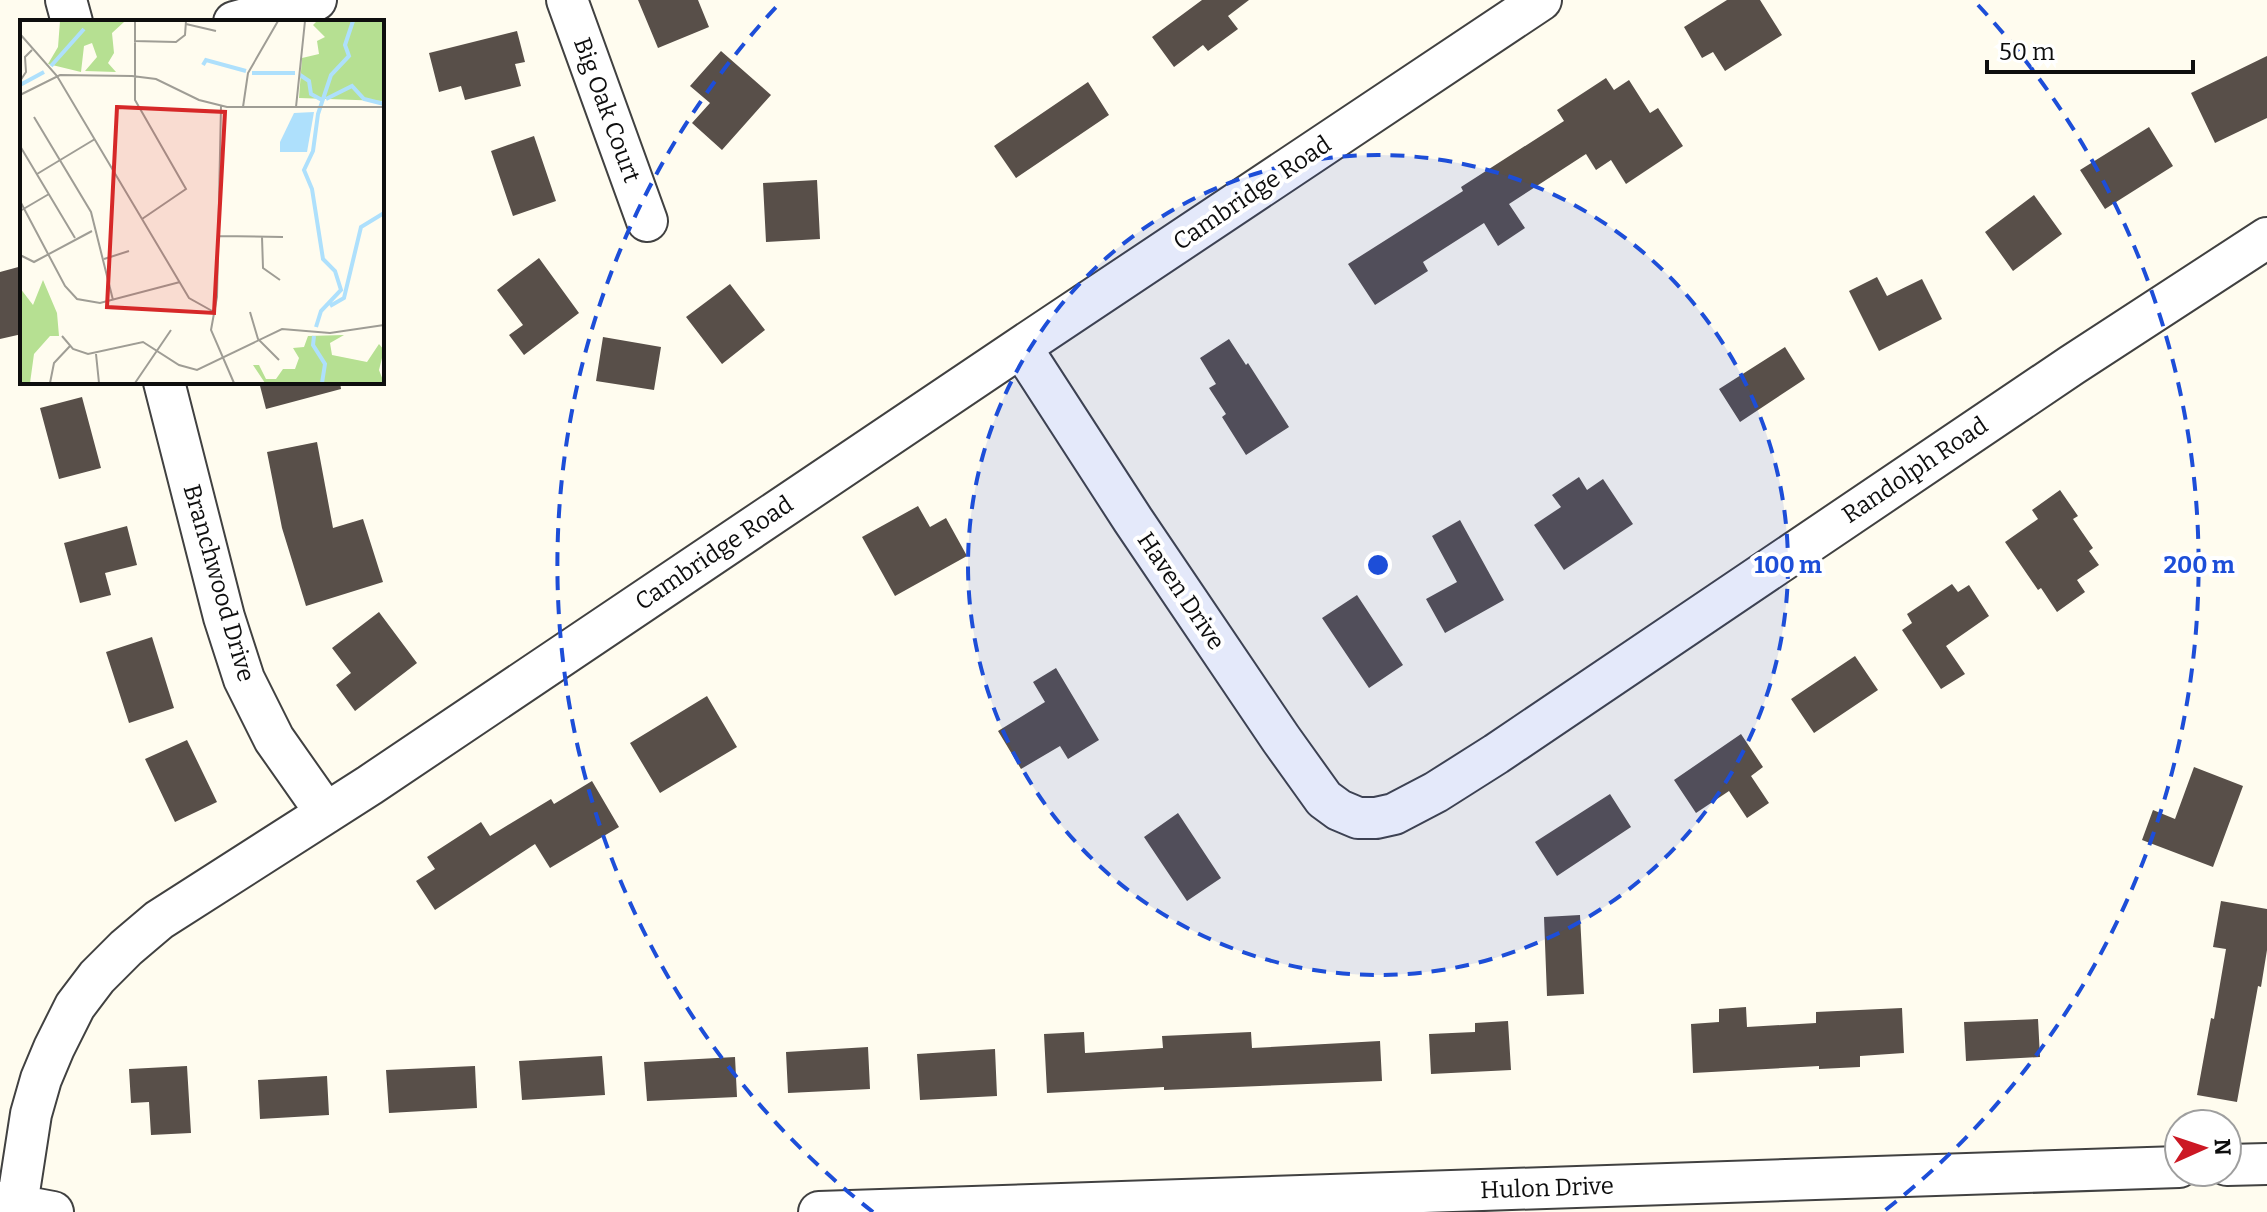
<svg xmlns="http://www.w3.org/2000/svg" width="2267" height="1212" font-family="Bitter,serif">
<rect width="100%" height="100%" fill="#fffcef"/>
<!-- building -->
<path fill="#584f49" d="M638,0H698L709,27L658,48Z
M1202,0H1249L1228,16L1238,29L1208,51L1203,45L1174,67L1152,37Z
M1727,0H1760L1782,35L1725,71L1713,52L1702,58L1684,27Z
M517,31L525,62L515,64L521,86L465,100L461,86L439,92L429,53Z
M721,51L771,95L722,150L692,123L710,103L690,86Z
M2267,56V118L2215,143L2191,93Z
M1606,78L1614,90L1629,80L1650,113L1658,108L1683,146L1626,184L1611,160L1596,170L1586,154L1509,204L1525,228L1498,246L1484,223L1423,262L1428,271L1375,305L1348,264L1463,191L1461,187L1564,121L1557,110Z
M1088,82L1109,115L1016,178L994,146Z
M2149,127L2173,166L2105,209L2080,170Z
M534,136L556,201L513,216L491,151Z
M817,180L820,239L766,242L763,183Z
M2034,195L2062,234L2013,271L1985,232Z
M539,258L579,313L524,355L509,335L523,325L497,290Z
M22,266V334L0,339V272Z
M1877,277L1887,296L1922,279L1942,319L1879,351L1849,291Z
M730,284L765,330L722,364L686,317Z
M603,337L661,347L654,390L596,381Z
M1229,339L1246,365L1248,363L1289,427L1246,455L1222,417L1226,414L1209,388L1216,384L1200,358Z
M1785,347L1805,379L1740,422L1719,389Z
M259,382H340L341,389L266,409Z
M82,397L101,468L59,479L40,408Z
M317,442L333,528L363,519L383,582L306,606L282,528L267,452Z
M1579,477L1587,490L1603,479L1633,524L1564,570L1534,525L1561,507L1552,495Z
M2060,490L2078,516L2073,519L2093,548L2089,551L2099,565L2077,580L2085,592L2057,612L2041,588L2038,590L2005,542L2038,519L2032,510Z
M918,506L930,527L946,518L967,556L895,596L862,537Z
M1460,520L1504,600L1445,633L1426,599L1457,582L1432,536Z
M127,526L137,565L105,573L111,595L80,603L64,543Z
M1952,584L1958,592L1969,585L1989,616L1946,646L1965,674L1941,689L1902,630L1912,623L1907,614Z
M1357,595L1403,665L1369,688L1322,618Z
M379,612L417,663L355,711L336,685L351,673L332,648Z
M152,637L174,708L129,723L106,652Z
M1855,656L1878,690L1814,733L1791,699Z
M1056,668L1099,740L1068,759L1060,746L1021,769L998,731L1045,702L1033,682Z
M707,696L737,747L660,793L630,743Z
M1741,734L1763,767L1751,776L1769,803L1747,818L1729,791L1696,813L1674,780Z
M187,740L217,802L175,822L145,759Z
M2194,767L2243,786L2213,867L2142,840L2153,810L2175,819Z
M592,781L619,827L550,868L535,844L435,910L416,881L435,869L427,857L481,822L490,836L551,799L554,804Z
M1610,794L1631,827L1557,876L1535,842Z
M1178,813L1221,878L1187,901L1144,837Z
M2221,901L2267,909V950L2261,987L2258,986L2237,1102L2197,1095L2211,1018L2214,1019L2226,949L2213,947Z
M1580,915L1584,994L1547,996L1544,917Z
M1746,1007L1747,1027L1816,1023V1012L1902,1008L1904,1053L1860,1056V1067L1819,1069V1066L1693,1073L1691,1024L1719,1022V1009Z
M2038,1019L2040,1057L1966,1061L1964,1022Z
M1508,1021L1511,1070L1431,1074L1429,1034L1475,1032V1023Z
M1084,1032L1085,1053L1163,1048L1162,1036L1251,1032L1252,1048L1380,1041L1382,1081L1164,1090V1087L1047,1093L1044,1034Z
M868,1047L870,1089L788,1093L786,1052Z
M995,1049L997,1096L920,1100L917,1054Z
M602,1056L605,1095L522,1100L519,1061Z
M735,1057L737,1097L647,1101L644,1062Z
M187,1066L191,1133L151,1135L149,1102L131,1103L129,1069Z
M475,1066L477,1108L389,1113L386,1070Z
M327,1076L329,1115L260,1119L258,1080Z"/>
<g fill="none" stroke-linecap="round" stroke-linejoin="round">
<!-- minor casing -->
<g stroke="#414141" stroke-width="44">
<path id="minor" d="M66,0L72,22
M567,0L647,221
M234,22L316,0
M1021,347L1133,520L1281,739L1324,799L1339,810L1358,818H1376L1394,814L1436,792L1496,754L2072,365L2267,238
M164,382L224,617L244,679L274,739L326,813
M2227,1165L2267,1164
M0,1202L53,1212
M17,1205L31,1114L41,1079L54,1048L75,1006L97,977L126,948L159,920L370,785L1021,347L1541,0
M819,1212L2179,1167"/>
</g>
<!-- minor -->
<use href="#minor" stroke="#fff" stroke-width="40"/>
</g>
<!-- distance rings -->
<circle cx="1378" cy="565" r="410" fill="#1d4ed8" fill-opacity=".12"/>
<g fill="none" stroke="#1d4ed8" stroke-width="4" stroke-dasharray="14 10">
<circle cx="1378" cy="565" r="410"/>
<path d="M873 1212A821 821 0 0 1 778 5M1978 5A821 821 0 0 1 1883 1212"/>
</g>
<g text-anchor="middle" stroke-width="8" stroke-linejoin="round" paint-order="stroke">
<!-- street labels -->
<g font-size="24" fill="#0e0e0e" stroke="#fff">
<text transform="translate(607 110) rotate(70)" y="8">Big Oak Court</text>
<text transform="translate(1252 193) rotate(-34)" y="8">Cambridge Road</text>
<text transform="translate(1915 470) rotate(-34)" y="8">Randolph Road</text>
<text transform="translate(714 553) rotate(-34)" y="8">Cambridge Road</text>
<text transform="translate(219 583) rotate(74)" y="8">Branchwood Drive</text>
<text transform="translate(1181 591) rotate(56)" y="8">Haven Drive</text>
<text transform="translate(1547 1188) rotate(-2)" y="8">Hulon Drive</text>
</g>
</g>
<!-- overview -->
<g transform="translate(20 20)">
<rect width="364" height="364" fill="#fffcef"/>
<path d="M40,1L104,2L92,13L94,33L88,43L96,52L65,51L77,37L72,23L64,26L61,52L28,44L38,27ZM364,1V81L279,78L282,38L299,34L297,21L305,17L293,5L296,2ZM23,260L37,293L39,316H30L14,334L10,363H0V268L13,285ZM324,315L310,323L312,335L347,342L359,324L364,330L359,350L364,363H245L233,345H239L246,359H256L263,349H275L279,338L273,328L284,327L288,316Z" fill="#b6e092"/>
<path d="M294,92L287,132H260V122L274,93Z" fill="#aee0fc"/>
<path fill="none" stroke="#aee0fc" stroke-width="4" d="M183,45L186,40L226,51M31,46L64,9M232,53H275M280,55L289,61L291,74L302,80M0,65L24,52M306,79L332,66L344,79L364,84M310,286L324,278L341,207L364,193M296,307L301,291L321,270L315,251L303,239L292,169L284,150L293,131L298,94L311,55L329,36L325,25L333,1M294,316L293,325L305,344L302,363"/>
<path fill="none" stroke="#9f9d95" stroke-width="2" d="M115,1V80L166,169L122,199M166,4L196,11M0,14L37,56L169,278L194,292M114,21L156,22L165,15L166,1M0,61L6,52L5,37L12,30M0,75L40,55L112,56L136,59L179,80L207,87H364M201,86L197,277L191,310L214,363M223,87L228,53L258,1M276,87L285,1M14,97L71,192L93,280M0,126L55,218M17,154L75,119M0,181L45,266L57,279L80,283L160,262M0,191L29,174M198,216L263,217M242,217L243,248L260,260M0,235L14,242L72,211M84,239L109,231M230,292L238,319L259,340M42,316L53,329L68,334L123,322L159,345L177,350L262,309L310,313L364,305M76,334L79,363M30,363L34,343L50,326M115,363L151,310"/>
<path fill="#d62828" fill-opacity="0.15" stroke="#d62828" stroke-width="4" d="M97,87L205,92L194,293L87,287Z"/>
<rect width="364" height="364" fill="none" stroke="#0e0e0e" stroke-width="4"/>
</g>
<circle cx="1378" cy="565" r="12" fill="#1d4ed8" stroke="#fff" stroke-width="4"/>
<g font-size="24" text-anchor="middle" font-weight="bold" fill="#1d4ed8" stroke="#fff" stroke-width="8" stroke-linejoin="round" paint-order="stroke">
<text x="1788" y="573">100 m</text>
<text x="2199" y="573">200 m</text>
</g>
<!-- north arrow -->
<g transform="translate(2203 1148) rotate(87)"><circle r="38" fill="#ffffff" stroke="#9f9f9f" stroke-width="2"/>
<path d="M0-6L14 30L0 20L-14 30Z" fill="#cc1824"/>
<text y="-12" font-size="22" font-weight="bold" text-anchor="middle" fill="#0e0e0e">N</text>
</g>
<!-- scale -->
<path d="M1987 60v12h206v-12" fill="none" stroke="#0e0e0e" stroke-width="4"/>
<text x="1999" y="60" font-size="24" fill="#0e0e0e" stroke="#ffffff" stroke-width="6" paint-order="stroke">50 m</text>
</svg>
